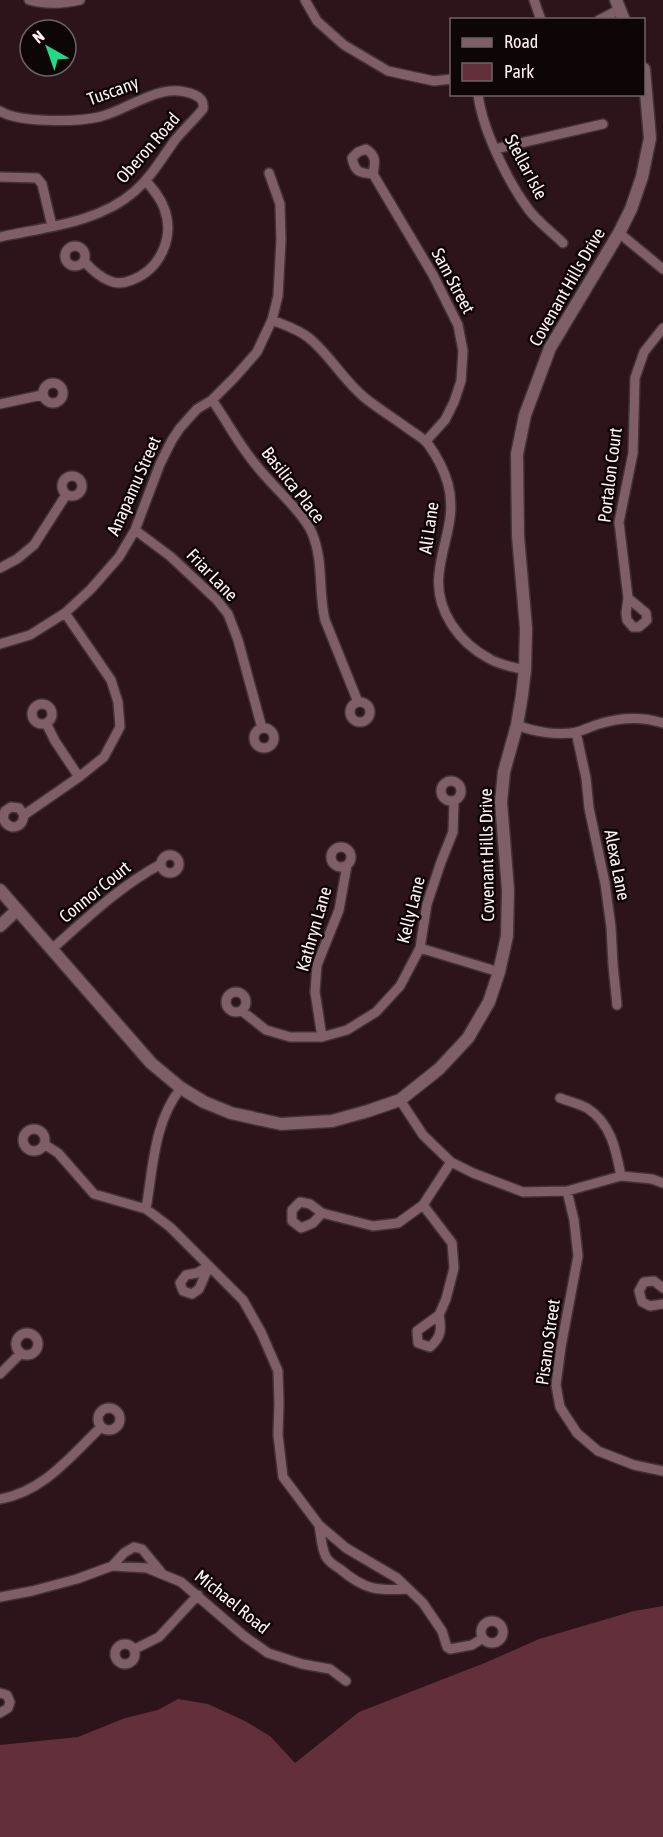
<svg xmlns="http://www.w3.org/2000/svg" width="663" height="1837" font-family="'Asap Condensed',sans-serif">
<rect width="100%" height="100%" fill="#2c141a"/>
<!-- green -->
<path fill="#622f3b" d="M663,1606V1837H0V1745L78,1737L125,1718L158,1710L178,1699L208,1704L245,1721L270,1736L295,1763L359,1712L487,1662L539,1639L634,1611Z"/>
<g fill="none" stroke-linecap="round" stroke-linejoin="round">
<!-- minor casing -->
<g stroke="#423235" stroke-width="12">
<path id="minor" d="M29,0C46,5 62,4 80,0
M305,0L317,21L344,45L388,71L434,81L452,79
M534,0L541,20
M599,20L620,9
M478,94C482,129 508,182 529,210C538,222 552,232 563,243
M0,111C19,123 77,122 99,117C132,109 160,80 195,95C202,98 204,102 203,109C194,120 184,129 175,140C162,158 152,176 135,191C99,223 45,227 0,237
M495,149L603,124
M373,174C359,173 355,172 352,158L358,152L366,149C377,156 375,163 373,174L433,275L458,325L463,351L461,381L454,402L445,420L426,441
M0,177L37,178L42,184L52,226
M619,233L663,269
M65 256a10 10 0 1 1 20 0a10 10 0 1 1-20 0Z
M84,261C91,269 99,277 110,281C117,284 125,283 132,280C161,269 175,236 164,208C160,197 153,189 146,181
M272,320C284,325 298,329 309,338C330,355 343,380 365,398C379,409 395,419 410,430C416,434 423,438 428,444C436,455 444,470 448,484C457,518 442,542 439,574C435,610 459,643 490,659C500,665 513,667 525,670
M43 393a10 10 0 1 1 20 0a10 10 0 1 1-20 0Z
M212,400C227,421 239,445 256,465C271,485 303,512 312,533C324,561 318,592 325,620L358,702
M0,404L42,395
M62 486a10 10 0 1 1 20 0a10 10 0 1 1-20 0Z
M135,530L170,556L216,599L228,614L238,640L262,728
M0,568L17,559L34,545L66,495
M628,598L646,613L647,620L639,627H633L627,620L626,613L628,598L619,522L633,453L635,378L644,352L663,328
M0,644L30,635L65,613L91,589L119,557L135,530L160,464L172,440L180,428L197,409L212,400L235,377L257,352L272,320L278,296L281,240L280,204L269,173
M350 712a10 10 0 1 1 20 0a10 10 0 1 1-20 0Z
M32 714a10 10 0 1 1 20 0a10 10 0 1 1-20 0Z
M46,723L55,741L79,777
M517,725C534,732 559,736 577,732C584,730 592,726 599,724C621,717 641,716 663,723
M254 738a10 10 0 1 1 20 0a10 10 0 1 1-20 0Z
M576,732L586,778L589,808L605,883L611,927L613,965L617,1005
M441 791a10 10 0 1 1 20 0a10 10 0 1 1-20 0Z
M24,815L19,808L11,807L5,811C2,819 4,824 12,827C20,827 23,823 24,815L79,777L104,757L120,727L118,702L111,680L65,613
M331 857a10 10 0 1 1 20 0a10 10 0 1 1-20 0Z
M161 864a9 9 0 1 1 18 0a9 9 0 1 1-18 0Z
M420,948L499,972
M52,949C87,918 120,886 161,864
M226 1002a10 10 0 1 1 20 0a10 10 0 1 1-20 0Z
M242,1011L266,1030L290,1037H322L347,1030L376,1012L400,986L420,948L427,904L441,862L453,832L454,801
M322,1037L315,992L317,965L339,910L347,865
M560,1098C568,1101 579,1104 587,1108C611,1123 616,1150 621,1176
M400,1100L423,1135L451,1162L473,1173L523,1192L567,1191L621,1176L652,1179L663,1183
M23 1140a11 11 0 1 1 22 0a11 11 0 1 1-22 0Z
M44,1144L58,1153L94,1194L146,1209L170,1227L243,1300L261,1332L278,1371L279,1403L278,1435L283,1477L319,1525L346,1548L397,1578L423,1603L442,1631L447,1647L450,1649L472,1645L483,1638
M567,1191L574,1220L578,1256L561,1347L556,1385L560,1407L577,1433L598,1451L634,1465L663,1471
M423,1205L452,1243L454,1268L446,1299L439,1315L417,1331L418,1343L430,1347C441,1337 442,1330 439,1315
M146,1209C153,1168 154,1121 181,1088
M322,1213L313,1223L301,1228L292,1221V1210L300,1202L310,1204L322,1213L373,1226L398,1223L423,1205L451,1162
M209,1266L199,1289L192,1294L183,1291L180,1283L186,1275L197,1273Z
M663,1288L654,1281L644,1282L639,1291L642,1302L650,1306L663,1304
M16 1344a11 11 0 1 1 22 0a11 11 0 1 1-22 0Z
M0,1374L21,1353
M98 1419a11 11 0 1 1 22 0a11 11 0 1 1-22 0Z
M0,1499C43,1492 71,1456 101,1427
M319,1525C321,1535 321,1547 326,1557C329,1562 335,1566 340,1569C365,1590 377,1591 408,1589
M112,1566L124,1553L134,1547L142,1549L161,1572
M0,1597L32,1591L77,1579L112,1566L147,1568L181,1582L244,1636L268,1653L302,1664L330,1669L346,1681
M481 1632a11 11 0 1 1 22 0a11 11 0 1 1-22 0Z
M115 1654a10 10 0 1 1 20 0a10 10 0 1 1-20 0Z
M135,1649L159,1637L198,1595
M0,1693L7,1695L10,1702L8,1708L0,1713"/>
</g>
<!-- tertiary casing -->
<g stroke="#423235" stroke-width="15">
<path id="tertiary" d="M616,0L624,20
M0,890L151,1063L181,1088L204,1102L231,1113L281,1124L332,1121L368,1111L400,1100L439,1069L468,1038L489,1002L499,972L507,936L508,890L501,802L504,772L517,725L522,695L525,670L526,628L518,536L517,454L525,415L550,348L619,233L631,209L642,177L650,138L644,69
M0,926L17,910"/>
</g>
<!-- minor -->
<use href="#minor" stroke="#7d5f65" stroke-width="9"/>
<!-- tertiary -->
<use href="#tertiary" stroke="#7d5f65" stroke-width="12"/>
</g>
<g text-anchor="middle" stroke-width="5" stroke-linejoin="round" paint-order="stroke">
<!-- street labels -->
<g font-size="18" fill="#fff0f3" stroke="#0e0506">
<text transform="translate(113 91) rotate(-20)" y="6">Tuscany</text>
<text transform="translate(148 148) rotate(-49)" y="6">Oberon Road</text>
<text transform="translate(526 167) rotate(62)" y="6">Stellar Isle</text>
<text transform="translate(453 281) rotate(62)" y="6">Sam Street</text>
<text transform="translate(567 287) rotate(-60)" y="6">Covenant Hills Drive</text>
<text transform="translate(610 475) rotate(-83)" y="6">Portalon Court</text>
<text transform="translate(293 485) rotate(52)" y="6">Basilica Place</text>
<text transform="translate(134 486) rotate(-66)" y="6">Anapamu Street</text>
<text transform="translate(429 528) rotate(-82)" y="6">Ali Lane</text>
<text transform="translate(212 575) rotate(46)" y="6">Friar Lane</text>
<text transform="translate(487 855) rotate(-91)" y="6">Covenant Hills Drive</text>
<text transform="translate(617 865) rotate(79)" y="6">Alexa Lane</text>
<text transform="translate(95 892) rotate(-39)" y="6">Connor Court</text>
<text transform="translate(411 910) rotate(-76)" y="6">Kelly Lane</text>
<text transform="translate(314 929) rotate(-74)" y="6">Kathryn Lane</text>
<text transform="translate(548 1342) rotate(-82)" y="6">Pisano Street</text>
<text transform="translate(232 1602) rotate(39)" y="6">Michael Road</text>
</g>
</g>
<!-- legend -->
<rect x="450" y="18" width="195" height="78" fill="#0e0506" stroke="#6e6365" stroke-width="1.5"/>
<rect x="462" y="38" width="30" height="9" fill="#7d5f65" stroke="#6e6365" stroke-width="1.5"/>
<text x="504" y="48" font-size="18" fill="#fff0f3">Road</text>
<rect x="462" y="63" width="30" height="18" fill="#622f3b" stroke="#6e6365" stroke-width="1.5"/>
<text x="504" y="78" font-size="18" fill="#fff0f3">Park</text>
<!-- north arrow -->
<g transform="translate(48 48) rotate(320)"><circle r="28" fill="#0e0506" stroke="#6e6365" stroke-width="1.5"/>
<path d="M0-4.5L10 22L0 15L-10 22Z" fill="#24d886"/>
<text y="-9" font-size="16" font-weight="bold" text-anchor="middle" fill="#fff0f3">N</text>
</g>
</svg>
